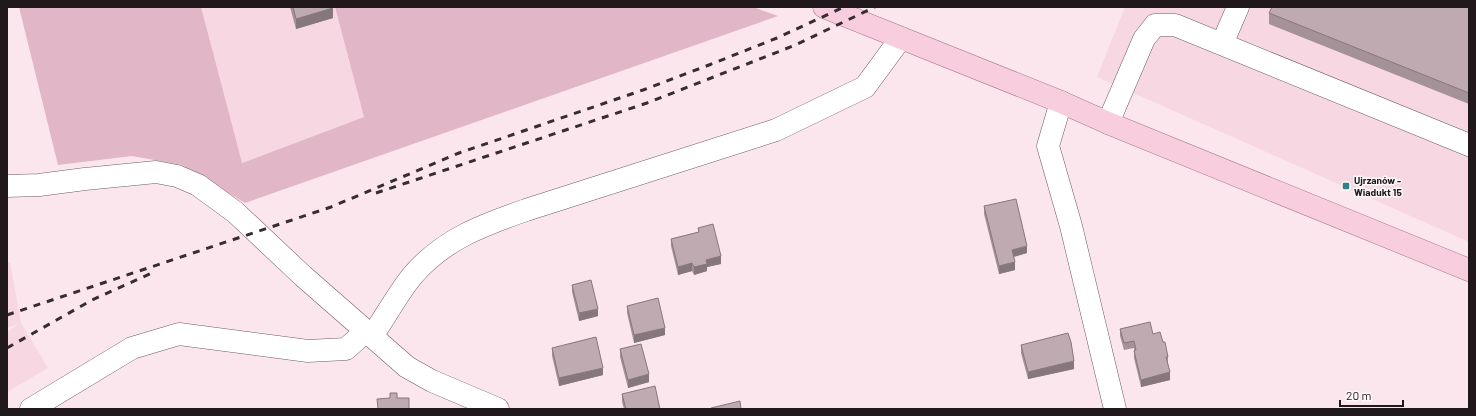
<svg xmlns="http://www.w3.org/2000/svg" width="1476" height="416" font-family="Barlow,sans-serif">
<rect width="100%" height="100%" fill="#fce6ee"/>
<!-- built -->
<path fill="#f6d7e2" d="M201,7H335L364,117L241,163Z
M1125,7H1469V242L1097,77Z
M10,262L21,323L48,368L7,392V332L19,324L7,328V263Z"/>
<!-- green -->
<path fill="#e1b6c6" d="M19,7H201L242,163L364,117L335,7H753L778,16L245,203L182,165L132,156L58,165Z"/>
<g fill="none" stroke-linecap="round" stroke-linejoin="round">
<!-- minor casing -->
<g stroke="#6f5c63" stroke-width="23">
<path id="minor" d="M1222,44L1238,7
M1061,102L1048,146L1071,226L1115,409
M1108,123L1144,39L1155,25H1175L1469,145
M7,186L39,185L85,179L156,172L177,176L198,185L235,212L303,276L407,367L432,381L498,409
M372,336C386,316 398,293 413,275C444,239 483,225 526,210L776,130L865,87L901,38
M31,409L132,348L179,334L308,351L346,349L366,331"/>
</g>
<!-- major casing -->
<g stroke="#a97a8c" stroke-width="23">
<path id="major" d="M824,7L1061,102L1108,123L1469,270"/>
</g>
<!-- minor -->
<use href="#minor" stroke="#fff" stroke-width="22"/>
<!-- major -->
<use href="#major" stroke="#f8cedf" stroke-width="22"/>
<!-- rail -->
<path stroke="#362d31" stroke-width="3" stroke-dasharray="7 7" stroke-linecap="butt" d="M376,193L647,103L793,46L875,7
M7,315L331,207L459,153L643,90L709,65L777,38L844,7
M7,348L92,300L152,273"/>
</g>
<!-- wall -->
<path fill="#a59299" d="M290,7H333V18L296,29Z
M1469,7V104L1269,24V13Z
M984,206L1027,253L1014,257L1015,270L999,274L984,214Z
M698,228L721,264L707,267V271L694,275L692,271L678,275L671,246V239L698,232Z
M572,285L598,316L579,321L572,292Z
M627,306L665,335L634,343L627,313Z
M1120,329L1153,334L1163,342L1168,357V364L1170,380L1141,387L1134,358V348L1124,350L1120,336Z
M1021,345L1074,369L1028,379L1021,353Z
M552,348L603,375L559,386L552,356Z
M620,349L649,382L628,388L620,357Z
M622,394L660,409H624L622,402Z"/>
<!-- shaded-wall -->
<path fill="#86777d" d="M333,8V18L296,29V19Z
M1027,246V253L1012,257V250Z
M721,256V264L707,267V271L694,275V267L706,260Z
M1015,262V270L999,274V266Z
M692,263V271L678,275V267Z
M598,309V316L579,321V313Z
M665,328V335L634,343V335Z
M1074,361V369L1028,379V372Z
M603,368V375L559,386V378Z
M1170,372V380L1141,387V380Z
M649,374V382L628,388V380Z"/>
<!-- building -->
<path fill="#c0aab2" stroke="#86777d" d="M293,7H333V8L296,19Z
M1272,7H1469V93L1269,13Z
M1016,199L1027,246L1012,250L1015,262L999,266L984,206Z
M713,224L721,256L706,260L707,264L694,267L692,263L678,267L671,239L699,232L698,228Z
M591,280L598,309L579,313L572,285Z
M658,298L665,328L634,335L627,306Z
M1150,322L1153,334L1160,332L1163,342H1165L1168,357H1166L1170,372L1141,380L1134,351L1136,350L1134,341L1124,343L1120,329Z
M1068,333L1071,342L1074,361L1028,372L1021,345Z
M596,337L603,368L559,378L552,348Z
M641,344L649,374L628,380L620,349Z
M655,386L660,409H626L622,394Z
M390,393H397V398H409V409H378L377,399L390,398Z
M740,401L741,409H711V408Z"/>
<!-- markers -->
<rect fill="#388087" stroke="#fdf9fa" stroke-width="1.5" x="1342" y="182" width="8" height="8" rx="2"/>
<g text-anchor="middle" stroke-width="3" stroke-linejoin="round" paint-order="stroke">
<!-- poi labels -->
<g font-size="10" font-weight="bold" fill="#20181b" stroke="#fdf9fa" text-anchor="start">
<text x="1354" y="184">Ujrzanów -<tspan x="1354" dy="12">Wiadukt 15</tspan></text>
</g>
</g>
<!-- border -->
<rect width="1476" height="416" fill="none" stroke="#20181b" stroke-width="16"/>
<!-- scale -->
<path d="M1340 400v6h63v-6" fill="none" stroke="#20181b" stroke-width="2"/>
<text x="1346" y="400" font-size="12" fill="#20181b" stroke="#fdf9fa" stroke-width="3" paint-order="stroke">20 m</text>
</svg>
